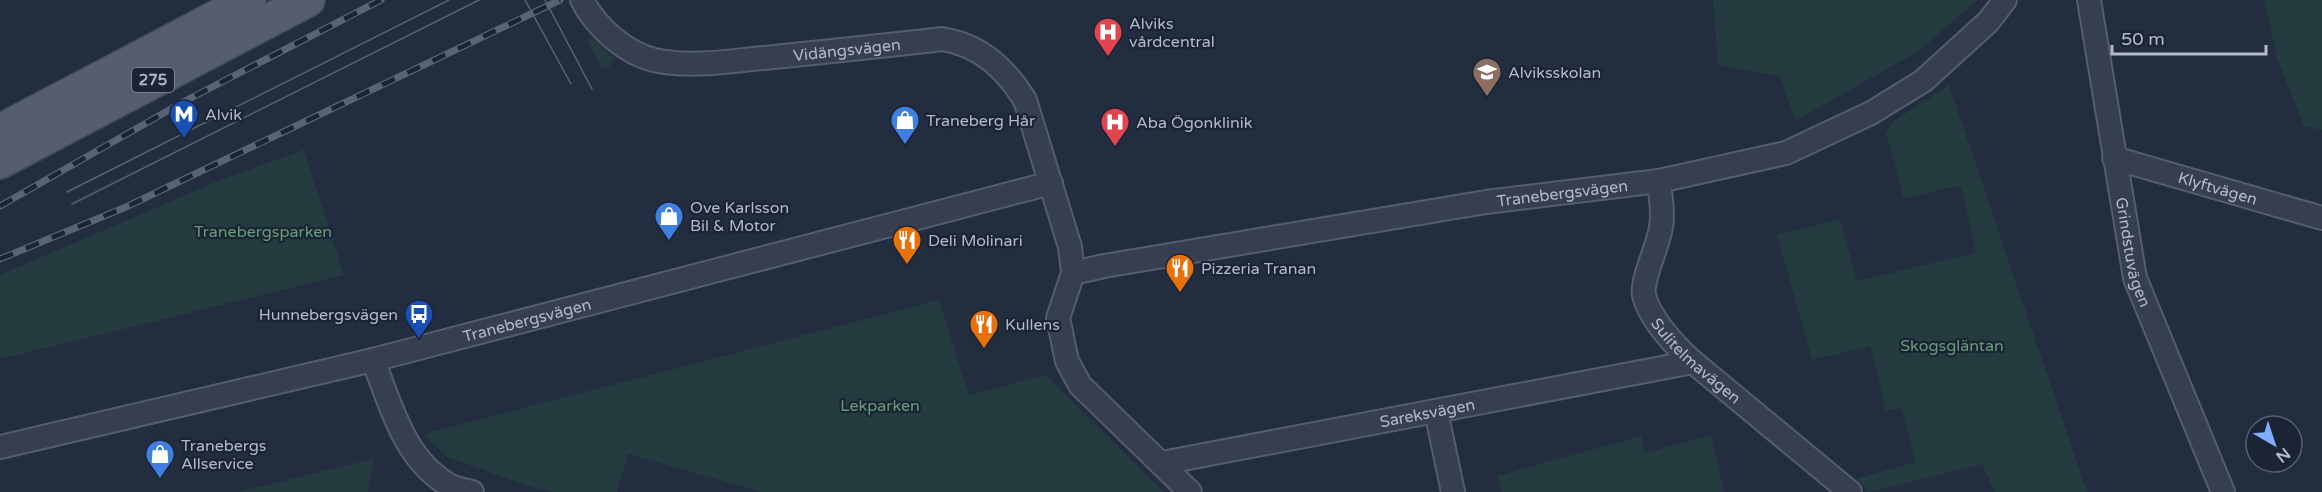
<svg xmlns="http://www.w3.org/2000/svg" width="2322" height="492" font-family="'Varela Round',sans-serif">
<rect width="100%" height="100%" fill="#222d3f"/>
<!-- green -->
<path fill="#243b40" d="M1713,0H1977L1919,51L1795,121L1780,76L1718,65Z
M2264,0H2322V130L2304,126L2277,58Z
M592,38L614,58L609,67L602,69L587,40Z
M1949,85L2087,492H1995L1982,464L1869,492L1856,479L1915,462L1902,408L1886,411L1870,346L1812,360L1777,235L1840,219L1857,281L1976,253L1961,185L1904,199L1886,134L1892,122Z
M304,150L344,275L0,359V275L220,180Z
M939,300L969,395L1046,375L1164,492H761L628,454L617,492H552L531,487L447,457L423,434Z
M1711,435L1724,492H1502L1497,476L1641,436L1645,453Z
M374,459L368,492H237Z"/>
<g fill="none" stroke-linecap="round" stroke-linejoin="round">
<!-- minor casing -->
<g stroke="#545d6d" stroke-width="26">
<g id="minor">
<path id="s1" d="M582,0C596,27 625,53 654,60C689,68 729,61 764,58C823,52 883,46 942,39C980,45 1005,68 1025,100L1070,247L1073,273L1058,318L1067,361L1080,385L1190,492"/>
<path id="s2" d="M2089,0L2135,278L2223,492"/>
<path id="s3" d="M2114,158L2322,218"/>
<path id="s4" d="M1659,181C1660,195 1664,213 1661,227C1659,244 1641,280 1644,295C1649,318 1676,347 1693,362L1850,492"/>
<path id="s5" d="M1073,273L1104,266L1486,202L1659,181L1786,153L1871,113L1923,81L1988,22L2005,0"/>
<path d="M373,360C391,405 404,460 449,485C456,489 465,490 472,492"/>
<path d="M1436,411L1453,492"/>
<path id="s6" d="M0,447L373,360L1051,183"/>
<path id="s7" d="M1162,463L1693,362"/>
</g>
</g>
<!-- primary casing -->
<g stroke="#3f4858" stroke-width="36">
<path id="primary" d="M0,131L249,0
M0,162L308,0"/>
</g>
<!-- minor -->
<use href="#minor" stroke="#363f4f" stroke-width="22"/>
<!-- primary -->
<use href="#primary" stroke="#545e6f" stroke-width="33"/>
<!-- tram -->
<path stroke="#586376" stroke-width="1.5" d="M525,0L571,84
M545,0L592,89
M67,192L449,0
M72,204L479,0"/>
<!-- rail casing -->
<g stroke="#586376" stroke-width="7">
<path id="rail" d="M0,206L185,101L381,0
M0,259L126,207L560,0"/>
</g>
<!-- rail -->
<use href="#rail" stroke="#1b2434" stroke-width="4.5" stroke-dasharray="14" stroke-linecap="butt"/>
</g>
<!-- icons -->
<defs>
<g id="hospital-pin" transform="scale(1.5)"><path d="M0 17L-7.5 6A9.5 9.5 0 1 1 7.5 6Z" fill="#e0444e" stroke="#1b2434"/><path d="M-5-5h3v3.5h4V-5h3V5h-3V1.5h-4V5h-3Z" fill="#fff"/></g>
<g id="school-pin" transform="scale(1.5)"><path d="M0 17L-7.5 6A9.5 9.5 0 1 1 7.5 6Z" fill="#8d6e63" stroke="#1b2434"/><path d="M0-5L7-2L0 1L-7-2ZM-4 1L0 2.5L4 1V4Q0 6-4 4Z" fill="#fff"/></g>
<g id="metro-pin" transform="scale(1.5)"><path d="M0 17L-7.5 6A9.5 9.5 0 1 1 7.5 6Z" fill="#1a4fb4" stroke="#1b2434"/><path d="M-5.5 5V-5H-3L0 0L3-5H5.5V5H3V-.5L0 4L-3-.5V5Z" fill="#fff"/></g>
<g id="shop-pin" transform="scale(1.5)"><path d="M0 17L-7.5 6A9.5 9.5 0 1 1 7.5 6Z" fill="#3f7fe0" stroke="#1b2434"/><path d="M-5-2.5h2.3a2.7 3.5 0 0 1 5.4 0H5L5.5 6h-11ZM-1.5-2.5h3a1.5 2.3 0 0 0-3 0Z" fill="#fff"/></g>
<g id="restaurant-pin" transform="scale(1.5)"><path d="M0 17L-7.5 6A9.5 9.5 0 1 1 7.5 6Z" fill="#e8710a" stroke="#1b2434"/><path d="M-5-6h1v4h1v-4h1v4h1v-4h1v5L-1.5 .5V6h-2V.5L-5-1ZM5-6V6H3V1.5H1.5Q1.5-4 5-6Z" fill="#fff"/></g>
<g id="bus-pin" transform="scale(1.5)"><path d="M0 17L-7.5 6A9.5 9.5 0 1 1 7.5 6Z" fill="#1a4fb4" stroke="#1b2434"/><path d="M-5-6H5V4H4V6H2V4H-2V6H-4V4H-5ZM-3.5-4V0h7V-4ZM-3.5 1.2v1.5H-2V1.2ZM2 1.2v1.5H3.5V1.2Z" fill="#fff"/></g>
</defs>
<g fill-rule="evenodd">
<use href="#hospital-pin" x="1108" y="32"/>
<use href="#school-pin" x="1487" y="72"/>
<use href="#metro-pin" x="184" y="114"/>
<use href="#shop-pin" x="905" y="120"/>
<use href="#hospital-pin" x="1115" y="122"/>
<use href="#shop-pin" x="669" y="216"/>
<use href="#restaurant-pin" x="907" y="240"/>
<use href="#restaurant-pin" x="1180" y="268"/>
<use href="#bus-pin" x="419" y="314"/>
<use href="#restaurant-pin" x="984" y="324"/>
<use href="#shop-pin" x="160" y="454"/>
</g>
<g text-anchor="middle" stroke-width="4.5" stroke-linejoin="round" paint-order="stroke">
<!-- shield labels -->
<rect fill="#1b2434" stroke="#858d9d" stroke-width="1.5" x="132" y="68" width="42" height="24" rx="4.5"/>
<g font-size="15" font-weight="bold" fill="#b2baca">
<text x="153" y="85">275</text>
</g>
<!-- poi labels -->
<g font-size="16" fill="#b2baca" stroke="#1b2434" text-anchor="start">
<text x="1129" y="29">Alviks<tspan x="1129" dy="18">vårdcentral</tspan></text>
<text x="1508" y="78">Alviksskolan</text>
<text x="205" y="120">Alvik</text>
<text x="926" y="126">Traneberg Hår</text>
<text x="1136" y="128">Aba Ögonklinik</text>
<text x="690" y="213">Ove Karlsson<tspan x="690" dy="18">Bil &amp; Motor</tspan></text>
<text x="928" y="246">Deli Molinari</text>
<text x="1201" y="274">Pizzeria Tranan</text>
<text x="398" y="320" text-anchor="end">Hunnebergsvägen</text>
<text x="1005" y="330">Kullens</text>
<text x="181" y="451">Tranebergs<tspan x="181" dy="18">Allservice</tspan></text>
</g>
<!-- street labels -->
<g font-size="16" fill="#b2baca" stroke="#1b2434">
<text dy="6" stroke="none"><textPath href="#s1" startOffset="290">Vidängsvägen</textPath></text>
<text dy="6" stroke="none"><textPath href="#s3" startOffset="108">Klyftvägen</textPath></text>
<text dy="6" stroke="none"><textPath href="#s5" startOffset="496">Tranebergsvägen</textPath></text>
<text dy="6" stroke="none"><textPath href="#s2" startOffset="256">Grindstuvägen</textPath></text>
<text dy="6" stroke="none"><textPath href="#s6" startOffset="542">Tranebergsvägen</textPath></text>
<text dy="6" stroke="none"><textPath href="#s4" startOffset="202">Sulitelmavägen</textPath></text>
<text dy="6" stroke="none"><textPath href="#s7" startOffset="270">Sareksvägen</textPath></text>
</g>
<!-- park labels -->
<g font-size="16" fill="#679d76" stroke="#1b2434">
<text x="263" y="237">Tranebergsparken</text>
<text x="1952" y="351">Skogsgläntan</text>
<text x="880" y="411">Lekparken</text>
</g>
</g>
<!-- north arrow -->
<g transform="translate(2274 444) rotate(141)"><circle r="28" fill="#1b2434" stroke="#576070" stroke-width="1.5"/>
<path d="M0-4.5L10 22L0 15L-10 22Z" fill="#82acff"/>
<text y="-9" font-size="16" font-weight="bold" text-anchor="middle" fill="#b2baca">N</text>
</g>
<!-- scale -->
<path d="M2112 45v9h154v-9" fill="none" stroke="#b2baca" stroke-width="3"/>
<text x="2121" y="45" font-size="18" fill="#b2baca" stroke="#1b2434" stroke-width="4.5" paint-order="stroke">50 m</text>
</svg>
